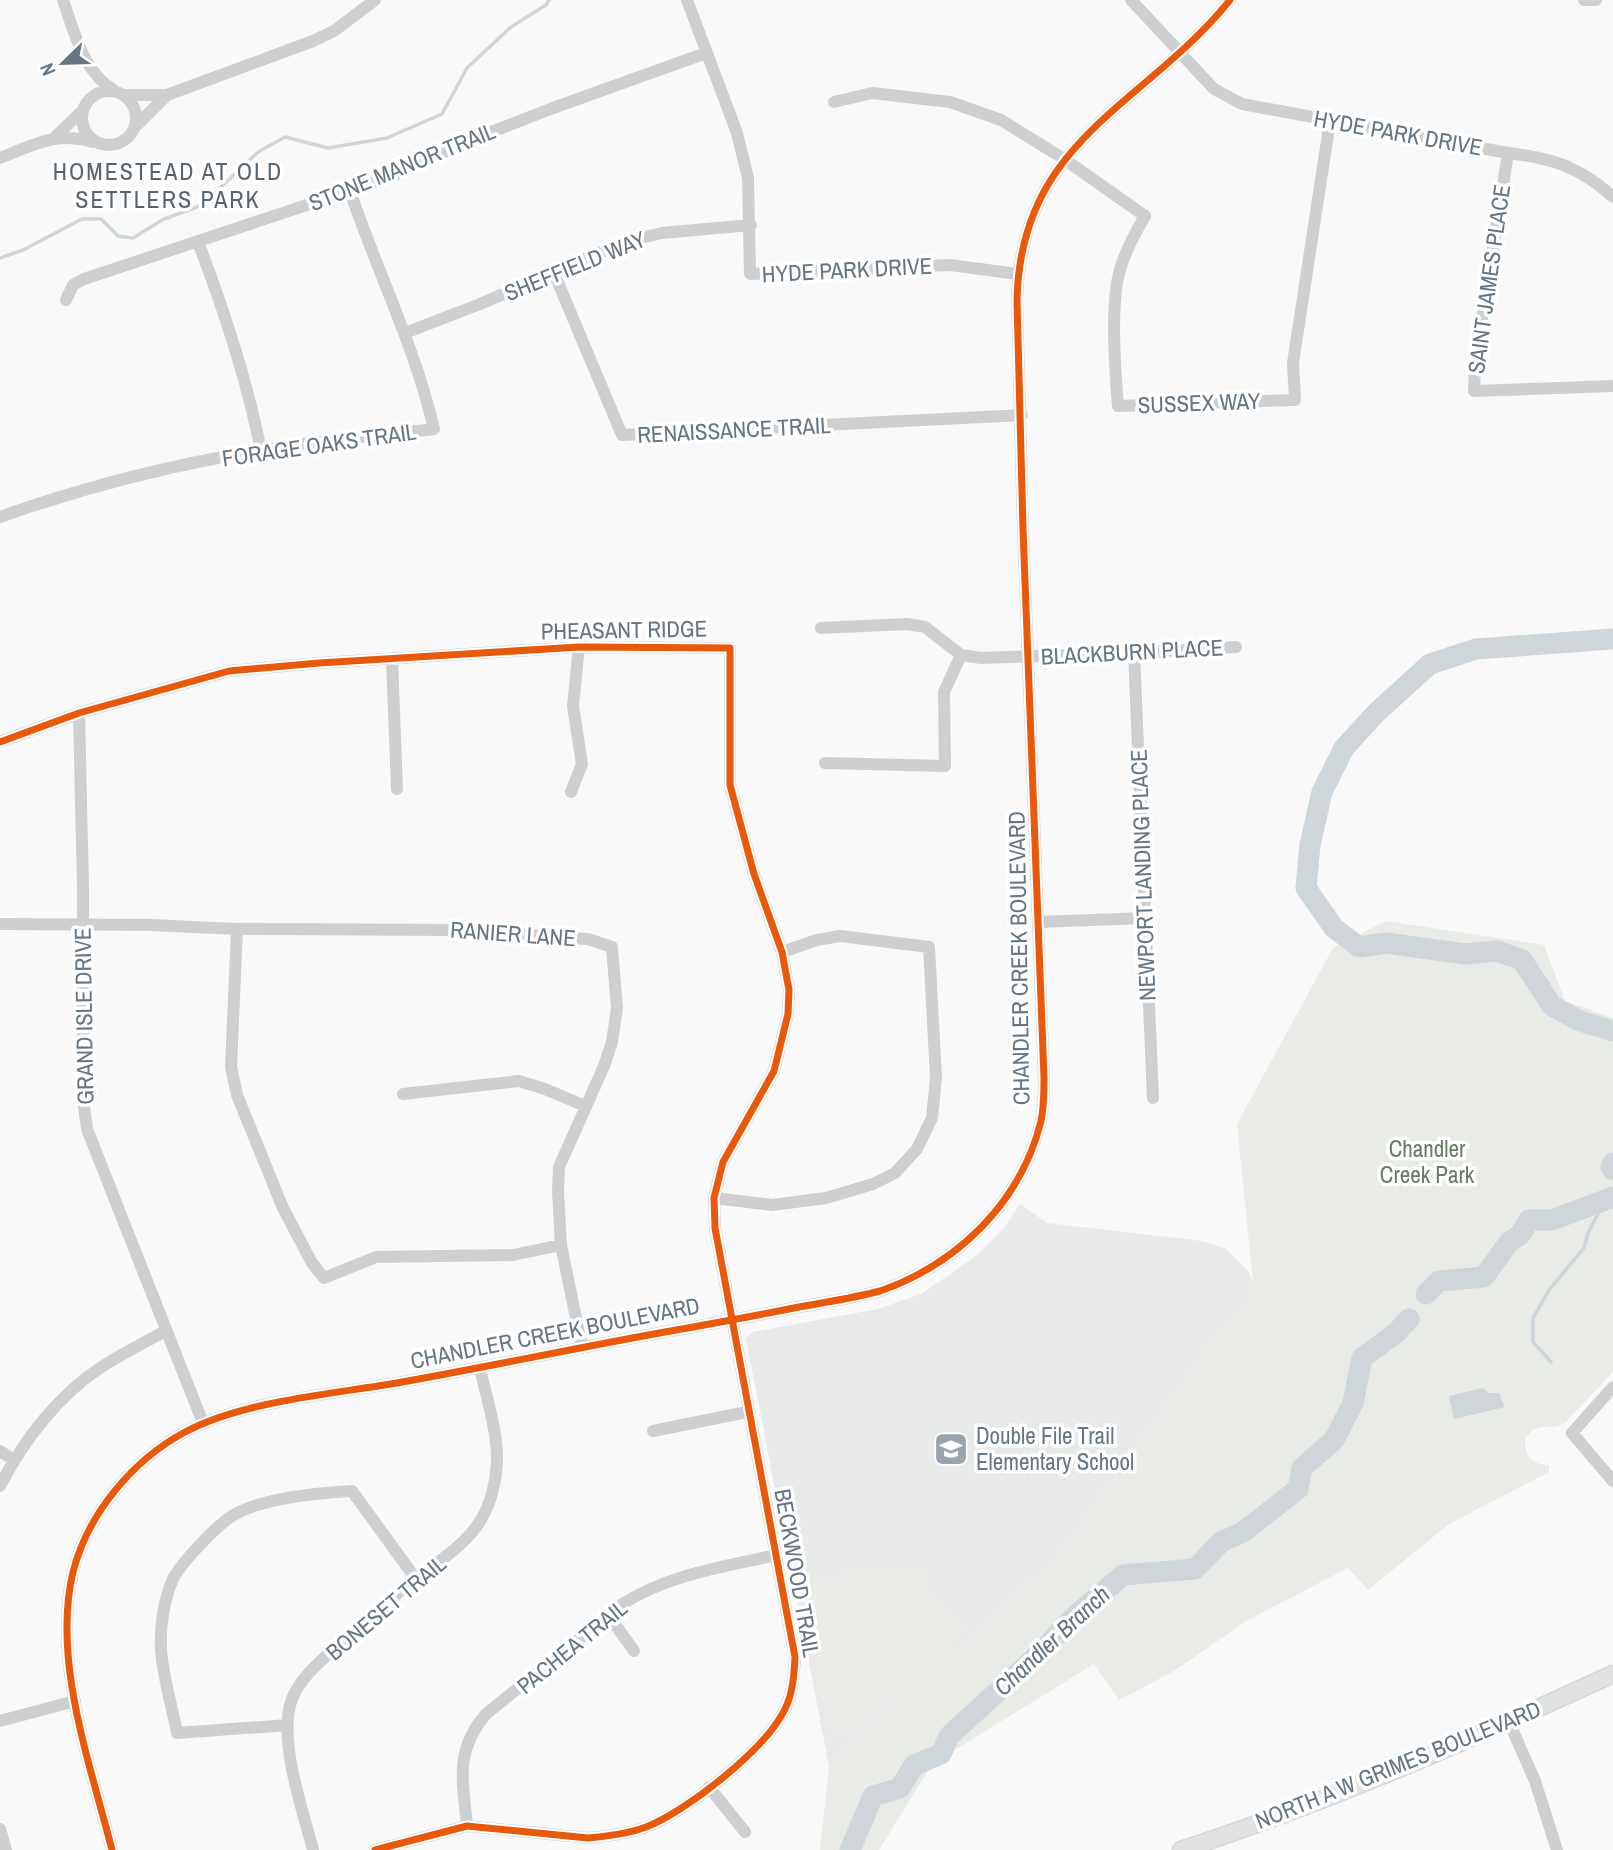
<svg xmlns="http://www.w3.org/2000/svg" width="1613" height="1850" font-family="'Archivo Narrow',sans-serif">
<rect width="100%" height="100%" fill="#f9f9f9"/>
<!-- built -->
<path fill="#e8e9e9" d="M1020,1204L1047,1223L1202,1241L1226,1249L1249,1272L1253,1283L1255,1302L1225,1324L1057,1558L829,1766L746,1339L752,1332L878,1309L921,1294L975,1257L1004,1228Z"/>
<!-- green -->
<path fill="#e8ebe6" d="M1386,921L1544,945L1565,1001L1613,1018V1372L1566,1422C1549,1434 1540,1417 1525,1439C1524,1456 1533,1465 1549,1465V1472L1449,1524L1368,1590L1348,1568L1248,1620L1174,1671L1119,1700L1094,1664L932,1764L879,1850H820L829,1766L1057,1558L1225,1324L1255,1302L1237,1124L1333,948Z
M927,1566L930,1593L968,1628L849,1739L830,1729L796,1583L851,1573H881Z"/>
<!-- water -->
<path fill="#ced6d9" d="M1483,1388L1489,1393H1499L1505,1407L1454,1419L1449,1396Z"/>
<g fill="none" stroke-linecap="round" stroke-linejoin="round">
<!-- stream -->
<path stroke="#ced6d9" stroke-width="3.5" d="M0,258L23,250L82,219H101L118,236L133,238L162,220L202,205L258,152L285,137L328,148L387,138L442,114L467,68L511,27L546,5L549,0
M1551,1362L1533,1342V1318L1549,1290L1584,1248L1588,1233L1605,1200"/>
<!-- river -->
<path stroke="#ced6d9" stroke-width="21" d="M1613,639L1476,649L1430,664L1377,712L1344,748L1322,792L1310,845L1306,888L1334,928L1359,947L1386,943L1465,954L1497,951L1522,960L1552,1006L1580,1021L1613,1031
M1613,1163L1611,1167L1613,1170
M1426,1294L1439,1281L1484,1277L1509,1242L1520,1235L1529,1220H1552L1613,1197
M850,1850L873,1796L900,1788L914,1765L941,1754L949,1736L1040,1653L1073,1618L1123,1575L1195,1569L1221,1542L1243,1532L1298,1489L1302,1468L1334,1440L1353,1403L1362,1358L1396,1333L1409,1319"/>
<!-- major casing -->
<g stroke="#d5d6d7" stroke-width="19">
<path id="major" d="M1181,1850C1329,1802 1472,1739 1613,1674"/>
</g>
<!-- minor -->
<path stroke="#cecfd0" stroke-width="12" d="M63,0C75,34 83,72 115,91
M687,0L737,133L748,178L750,274L950,265L1018,274
M1131,0L1214,89L1242,104L1508,153C1552,158 1580,167 1613,197
M1584,0H1596
M82 118a27 27 0 1 1 54 0a27 27 0 1 1-54 0Z
M123,95H167L313,41L334,31L375,0
M834,102L872,93L950,102L1001,120L1064,159L1145,216C1135,233 1125,251 1120,270C1110,302 1115,371 1118,406L1295,400L1293,363L1330,121
M135,127L167,95
M54,138L82,111
M1508,153L1475,363L1474,391L1613,386
M0,158C33,145 57,131 93,142
M198,242C224,310 247,379 261,451
M554,273L622,435L1022,415
M66,300L73,285L84,279L391,177L468,141L553,108L706,53
M405,333L480,304L627,241L662,233L751,225
M0,517C70,492 149,471 222,457C292,443 363,437 434,429C415,347 377,271 350,191
M821,628L907,624L925,627L961,655L981,658L1134,653L1236,647
M1134,653L1153,1098
M392,659L397,789
M79,713L83,888V1099L87,1129L203,1423
M0,742L79,713L229,671L319,663L579,647L730,648V785L754,874L782,952L789,990L788,1014L774,1071L723,1162L714,1198L715,1228L795,1657C794,1675 793,1693 785,1709C766,1749 687,1811 646,1827C627,1834 608,1836 588,1838L467,1826L375,1850
M825,763L945,766L944,692L961,655
M571,792L582,764L573,706L579,647
M1039,922L1145,918
M0,924L151,925L237,929L457,930L588,939L612,947L617,1009L612,1042L604,1066L559,1167L558,1191L561,1245L582,1347
M237,929L231,1067L237,1095L283,1208L312,1263L324,1278L376,1257L513,1255L561,1245
M403,1094L519,1081L545,1089L585,1106
M714,1198L772,1205L826,1198L873,1184L895,1173L917,1149L932,1118L936,1078L929,947L840,936L817,940L782,952
M1613,1387L1572,1433L1613,1481
M653,1431L747,1412
M0,1451L14,1460
M0,1486C23,1441 59,1394 103,1366C123,1353 144,1343 165,1331
M609,1616L634,1651
M0,1721L75,1701
M1509,1722L1535,1781L1557,1850
M288,1725L177,1733C172,1706 162,1674 161,1648C160,1626 164,1599 173,1579C181,1563 216,1526 232,1516C260,1498 319,1493 352,1491L416,1579
M709,1787L745,1832
M467,1826C463,1782 454,1751 486,1714L624,1603C671,1574 723,1567 776,1555
M0,1829L6,1850
M112,1850C90,1763 52,1660 73,1572C88,1513 133,1460 185,1432C243,1401 332,1394 397,1383C487,1367 576,1348 665,1332C710,1324 754,1316 799,1307C826,1302 854,1298 880,1291C958,1264 1021,1202 1041,1121C1044,1107 1044,1092 1044,1078L1023,529L1017,301C1020,138 1144,107 1230,0
M313,1850C303,1811 277,1738 292,1699C302,1674 325,1658 344,1640C367,1619 392,1597 417,1578C464,1543 493,1526 497,1462C498,1433 486,1396 480,1368"/>
<!-- major -->
<use href="#major" stroke="#e1e2e2" stroke-width="16"/>
<!-- cycleway casing -->
<g stroke="#fff" stroke-width="11">
<path id="cycleway" d="M0,742L79,713L229,671L319,663L579,647L730,648V785L754,874L782,952L789,990L788,1014L774,1071L723,1162L714,1198L715,1228L795,1657C794,1675 793,1693 785,1709C766,1749 687,1811 646,1827C627,1834 608,1836 588,1838L467,1826L375,1850
M112,1850C90,1763 52,1660 73,1572C88,1513 133,1460 185,1432C243,1401 332,1394 397,1383C487,1367 576,1348 665,1332C710,1324 754,1316 799,1307C826,1302 854,1298 880,1291C958,1264 1021,1202 1041,1121C1044,1107 1044,1092 1044,1078L1023,529L1017,301C1020,138 1144,107 1230,0"/>
</g>
<!-- cycleway -->
<use href="#cycleway" stroke="#e8590c" stroke-width="7"/>
</g>
<!-- icons -->
<defs>
<g id="school-square" transform="scale(1.75)"><rect x="-9" y="-9" width="18" height="18" rx="4" fill="#99a4ac" stroke="#fff"/><path d="M0-5L7-2L0 1L-7-2ZM-4 1L0 2.5L4 1V4Q0 6-4 4Z" fill="#fff"/></g>
</defs>
<g fill-rule="evenodd">
<use href="#school-square" x="951" y="1449"/>
</g>
<g text-anchor="middle" stroke-width="7" stroke-linejoin="round" paint-order="stroke">
<!-- street labels -->
<g font-size="23" fill="#657683" stroke="#fff">
<text transform="translate(1398 133) rotate(10)" y="8">HYDE PARK DRIVE</text>
<text transform="translate(402 167) rotate(-22)" y="8">STONE MANOR TRAIL</text>
<text transform="translate(575 266) rotate(-22)" y="8">SHEFFIELD WAY</text>
<text transform="translate(847 270) rotate(-3)" y="8">HYDE PARK DRIVE</text>
<text transform="translate(1489 279) rotate(-82)" y="8">SAINT JAMES PLACE</text>
<text transform="translate(1199 403) rotate(-2)" y="8">SUSSEX WAY</text>
<text transform="translate(734 430) rotate(-3)" y="8">RENAISSANCE TRAIL</text>
<text transform="translate(319 445) rotate(-8)" y="8">FORAGE OAKS TRAIL</text>
<text transform="translate(624 630) rotate(-1)" y="8">PHEASANT RIDGE</text>
<text transform="translate(1132 652) rotate(-3)" y="8">BLACKBURN PLACE</text>
<text transform="translate(1143 875) rotate(-92)" y="8">NEWPORT LANDING PLACE</text>
<text transform="translate(513 934) rotate(4)" y="8">RANIER LANE</text>
<text transform="translate(1019 958) rotate(-91)" y="8">CHANDLER CREEK BOULEVARD</text>
<text transform="translate(84 1016) rotate(-91)" y="8">GRAND ISLE DRIVE</text>
<text transform="translate(555 1333) rotate(-11)" y="8">CHANDLER CREEK BOULEVARD</text>
<text transform="translate(797 1573) rotate(80)" y="8">BECKWOOD TRAIL</text>
<text transform="translate(386 1608) rotate(-40)" y="8">BONESET TRAIL</text>
<text transform="translate(572 1647) rotate(-39)" y="8">PACHEA TRAIL</text>
<text transform="translate(1398 1765) rotate(-22)" y="8">NORTH A W GRIMES BOULEVARD</text>
</g>
<!-- park labels -->
<g font-size="23" fill="#687a64" stroke="#fff">
<text x="1427" y="1157">Chandler<tspan x="1427" dy="26">Creek Park</tspan></text>
</g>
<!-- poi labels -->
<g font-size="23" fill="#657683" stroke="#fff" text-anchor="start">
<text x="976" y="1444">Double File Trail<tspan x="976" dy="26">Elementary School</tspan></text>
</g>
<!-- neighbourhood labels -->
<g font-size="24" letter-spacing="2" fill="#57646e" stroke="#fff">
<text x="168" y="180">HOMESTEAD AT OLD<tspan x="168" dy="28">SETTLERS PARK</tspan></text>
</g>
<!-- water labels -->
<g font-size="24" font-style="italic" fill="#60757c" stroke="#fff">
<text transform="translate(1052 1641) rotate(-43)" y="8">Chandler Branch</text>
</g>
</g>
<!-- north arrow -->
<g transform="translate(63 63) rotate(247)" stroke="#ffffff" stroke-width="5" paint-order="stroke">
<path d="M0-5L12 26L0 18L-12 26Z" fill="#657683"/>
<text y="-10" font-size="19" font-weight="bold" text-anchor="middle" fill="#657683">N</text>
</g>
</svg>
